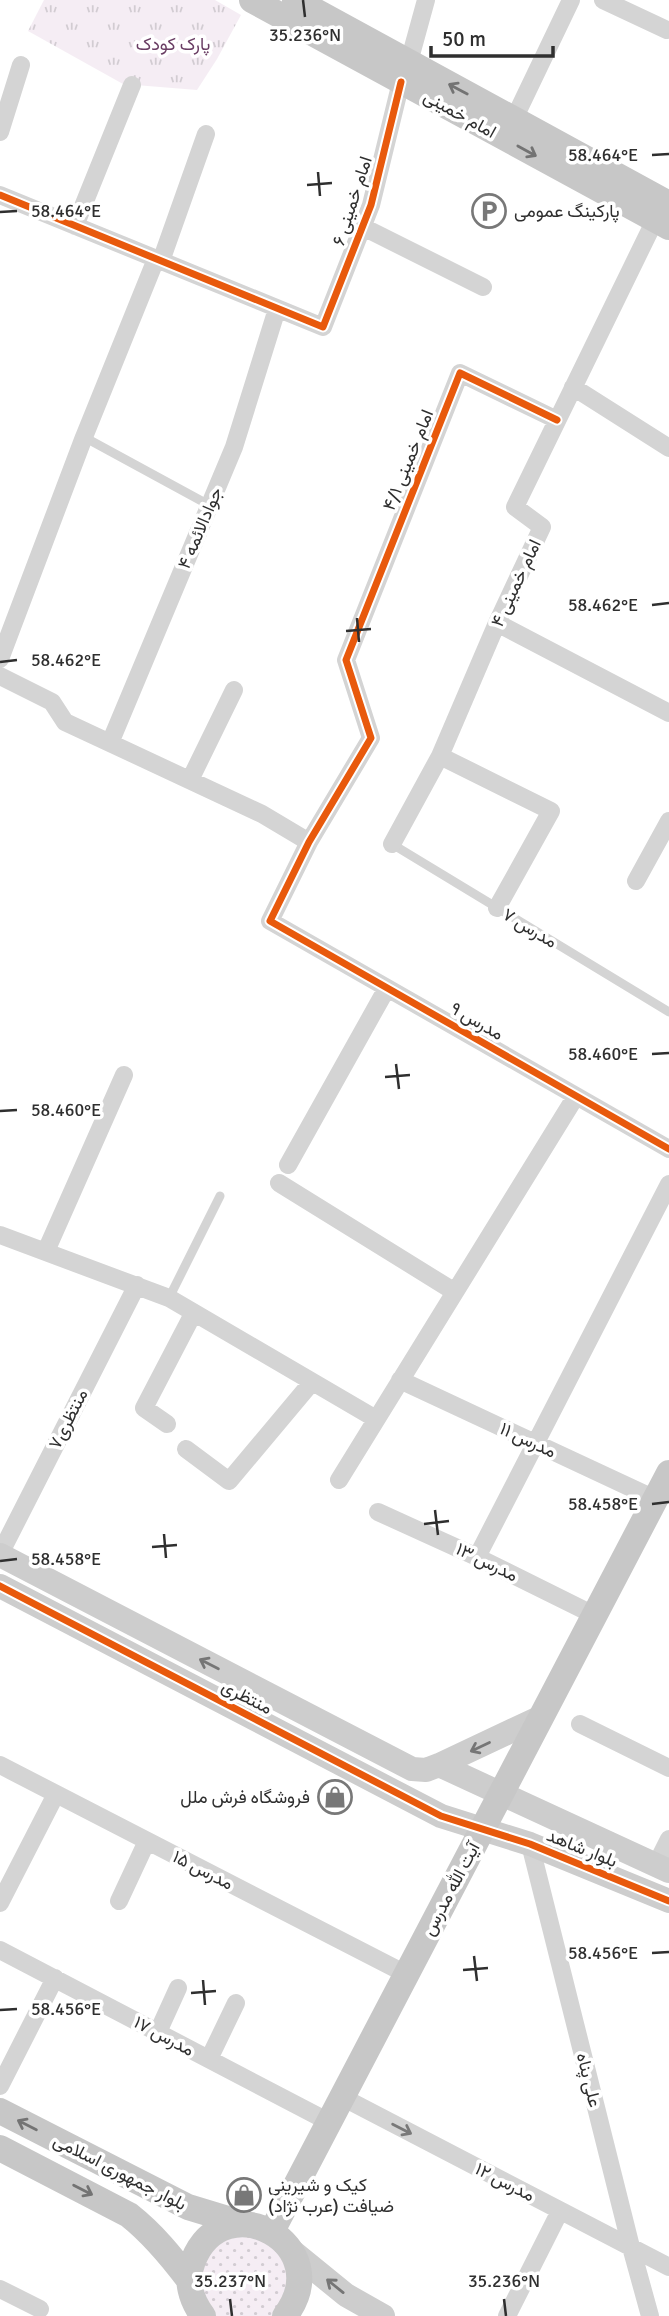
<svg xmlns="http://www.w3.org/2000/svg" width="669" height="2316" font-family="Signika,Vazirmatn,sans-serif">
<defs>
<pattern id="grass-dots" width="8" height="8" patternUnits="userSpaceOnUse" patternTransform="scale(1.75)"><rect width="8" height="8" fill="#f5edf4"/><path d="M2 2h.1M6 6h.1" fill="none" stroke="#d2ccd2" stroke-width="1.8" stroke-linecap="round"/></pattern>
<pattern id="park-tufts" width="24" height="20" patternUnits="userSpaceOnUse" patternTransform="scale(1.75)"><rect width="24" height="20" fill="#f5edf4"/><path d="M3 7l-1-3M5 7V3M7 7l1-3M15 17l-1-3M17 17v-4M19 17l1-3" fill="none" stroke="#d2ccd2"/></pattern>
</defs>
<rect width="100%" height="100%" fill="#fff"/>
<!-- grass -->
<path fill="url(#grass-dots)" d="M265,2235L293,2274L278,2316H212L206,2311L198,2264L217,2238Z"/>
<!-- park -->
<path fill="url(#park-tufts)" d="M44,0H215L241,15L217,59L197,90L123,84L28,31Z"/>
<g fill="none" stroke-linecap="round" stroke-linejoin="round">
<!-- lane -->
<path stroke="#d4d4d4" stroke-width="9" d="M84,437L209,505
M392,844L669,1012
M169,1298L220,1196"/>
<!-- street -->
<path stroke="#d4d4d4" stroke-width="18" d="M603,0L667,30
M409,62L426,0
M514,119L571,0
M0,132L21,65
M0,195L323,327L371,205L401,82
M75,226L132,85
M363,227L483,287
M161,261L206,134
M573,387L669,448
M557,420L460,373L346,660L371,738L309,842L270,921L669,1149
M497,623L669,713
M0,659L84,437L156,259
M0,676L52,702L65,722L262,814L309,842
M110,743L234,447L277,309
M440,756L551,811L497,908
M190,780L234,690
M392,844L440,756L497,623L542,527L515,507L655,220
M636,881L669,821
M288,1165L387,988
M279,1183L455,1292
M0,1235L169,1298L376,1419
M46,1251L124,1075
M400,1380L655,1499
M167,1424L144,1408L193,1314
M186,1449L229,1481L312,1382
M339,1480L576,1096
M378,1512L477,1557L594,1615
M0,1554L137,1285
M477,1557L669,1184
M580,1724L669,1768
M0,1765L406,1974
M530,1844L631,2247L650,2316
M656,1865L669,1839
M119,1901L147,1841
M0,1903L56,1794
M0,1950L329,2122
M158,2032L178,1988
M209,2059L236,2003
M0,2086L55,1978
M342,2097L669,2267
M0,2289L40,2309
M507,2316L560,2211"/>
<!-- secondary -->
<path stroke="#cdcdcd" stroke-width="24" d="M0,1555L412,1769L426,1770L439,1765L541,1717
M0,1586L441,1816L530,1844L669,1901
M439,1765L669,1871
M292,2251L346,2295L383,2316"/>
<!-- primary -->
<path stroke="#c7c7c7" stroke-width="26" d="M252,0L669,227
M295,0L669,204
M0,2111L188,2207L244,2224
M0,2148L129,2215C153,2234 171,2256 189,2280
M272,2231L669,1473
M203,2316C191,2300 185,2280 193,2261C224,2182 339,2245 285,2316"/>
<!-- cycleway casing -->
<g stroke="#fff" stroke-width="11">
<path id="cycleway" d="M0,195L323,327L371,205L401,82
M557,420L460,373L346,660L371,738L309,842L270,921L669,1149
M0,1586L441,1816L530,1844L669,1901"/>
</g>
<!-- cycleway -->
<use href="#cycleway" stroke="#e8590c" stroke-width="7"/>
</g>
<!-- one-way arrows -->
<defs><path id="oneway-shaft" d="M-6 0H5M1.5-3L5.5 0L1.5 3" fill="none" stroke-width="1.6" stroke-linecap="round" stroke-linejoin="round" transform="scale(1.75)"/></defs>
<g stroke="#737373">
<use href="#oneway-shaft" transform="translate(458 89) rotate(-152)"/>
<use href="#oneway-shaft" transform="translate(527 151) rotate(29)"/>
<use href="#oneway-shaft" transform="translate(27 2125) rotate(-153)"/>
<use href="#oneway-shaft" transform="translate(83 2190) rotate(27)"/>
</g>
<g stroke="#767676">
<use href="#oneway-shaft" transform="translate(209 1664) rotate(-153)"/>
<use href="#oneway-shaft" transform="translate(480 1747) rotate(155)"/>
<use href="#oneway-shaft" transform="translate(335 2286) rotate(-141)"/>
</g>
<use stroke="#797979" href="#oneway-shaft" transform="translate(402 2129) rotate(27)"/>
<!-- ticks -->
<path fill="none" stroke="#2f2f2f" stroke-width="2.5" d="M303,0L305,17M652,155L669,154M318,172L320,196M307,185L332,183M0,212L17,211M652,605L669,603M357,618L359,642M346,631L371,629M0,662L17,660M652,1054L669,1053M396,1064L399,1089M385,1077L410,1075M0,1111L17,1110M652,1504L669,1502M435,1510L438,1535M424,1524L449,1521M164,1534L166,1558M152,1547L177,1545M0,1561L17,1559M652,1953L669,1952M474,1956L477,1981M463,1970L488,1968M203,1980L205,2005M191,1993L216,1991M0,2010L17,2009M230,2299L232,2316M504,2299L506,2316"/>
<!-- icons -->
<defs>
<g id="parking-ring" transform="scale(1.75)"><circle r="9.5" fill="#fff" stroke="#787878" stroke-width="1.5"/><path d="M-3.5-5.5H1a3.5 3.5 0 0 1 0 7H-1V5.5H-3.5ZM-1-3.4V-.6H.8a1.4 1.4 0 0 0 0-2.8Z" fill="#787878"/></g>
<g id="shop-ring" transform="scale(1.75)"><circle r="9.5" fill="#fff" stroke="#787878" stroke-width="1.5"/><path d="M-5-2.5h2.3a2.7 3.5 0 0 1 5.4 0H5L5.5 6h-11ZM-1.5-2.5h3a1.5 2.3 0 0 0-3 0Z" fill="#787878"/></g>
</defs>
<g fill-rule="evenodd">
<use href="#parking-ring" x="489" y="211"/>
<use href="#shop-ring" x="335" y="1797"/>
<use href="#shop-ring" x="244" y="2195"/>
</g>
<g text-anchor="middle" stroke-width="7" stroke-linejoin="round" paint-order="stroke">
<!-- park labels -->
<g font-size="18" fill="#6a3e64" stroke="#fff">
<text x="173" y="50">پارک کودک</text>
</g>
<!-- street labels -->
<g font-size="18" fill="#2f2f2f" stroke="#fff">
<text transform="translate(460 114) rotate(29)" y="6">امام خمینی</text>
<text transform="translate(352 201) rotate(-72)" y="6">امام خمینی ۶</text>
<text transform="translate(408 460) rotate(-68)" y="6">امام خمینی ۴/۱</text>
<text transform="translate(200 528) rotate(-67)" y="6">جوادالائمه ۴</text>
<text transform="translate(516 583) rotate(-65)" y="6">امام خمینی ۴</text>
<text transform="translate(530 928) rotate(31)" y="6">مدرس ۷</text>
<text transform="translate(477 1021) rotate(30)" y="6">مدرس ۹</text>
<text transform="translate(68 1419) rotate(-63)" y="6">منتظری۷</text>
<text transform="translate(528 1440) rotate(25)" y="6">مدرس ۱۱</text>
<text transform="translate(487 1562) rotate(26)" y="6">مدرس ۱۳</text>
<text transform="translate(247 1697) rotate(27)" y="6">منتظری</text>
<text transform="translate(582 1848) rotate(22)" y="6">بلوار شاهد</text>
<text transform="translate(203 1870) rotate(27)" y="6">مدرس ۱۵</text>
<text transform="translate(451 1889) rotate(-62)" y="6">آیت الله مدرس</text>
<text transform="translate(164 2036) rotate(28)" y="6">مدرس ۱۷</text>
<text transform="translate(589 2080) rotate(76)" y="6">علی پناه</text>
<text transform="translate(120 2172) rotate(27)" y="6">بلوار جمهوری اسلامی</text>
<text transform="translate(505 2182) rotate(27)" y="6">مدرس ۱۲</text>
</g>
<!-- poi labels -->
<g font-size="18" fill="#2f2f2f" stroke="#fff" text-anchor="start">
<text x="514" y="217">پارکینگ عمومی</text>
<text x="310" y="1803" text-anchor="end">فروشگاه فرش ملل</text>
<text x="268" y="2191">کیک و شیرینی<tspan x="268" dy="21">ضیافت (عرب نژاد)</tspan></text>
</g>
</g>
<g font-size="18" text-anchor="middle" fill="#2f2f2f" stroke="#fff" stroke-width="7" stroke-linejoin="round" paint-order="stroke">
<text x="305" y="41">35.236°N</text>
<text x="603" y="161">58.464°E</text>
<text x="66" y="217">58.464°E</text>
<text x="603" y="611">58.462°E</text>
<text x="66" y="666">58.462°E</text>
<text x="603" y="1060">58.460°E</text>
<text x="66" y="1116">58.460°E</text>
<text x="603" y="1510">58.458°E</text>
<text x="66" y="1565">58.458°E</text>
<text x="603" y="1959">58.456°E</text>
<text x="66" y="2015">58.456°E</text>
<text x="230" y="2287">35.237°N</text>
<text x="504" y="2287">35.236°N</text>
</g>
<!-- scale -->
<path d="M431 46v10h122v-10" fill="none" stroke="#2f2f2f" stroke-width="3.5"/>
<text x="442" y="46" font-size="21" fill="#2f2f2f" stroke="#ffffff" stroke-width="5" paint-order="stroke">50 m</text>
</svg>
